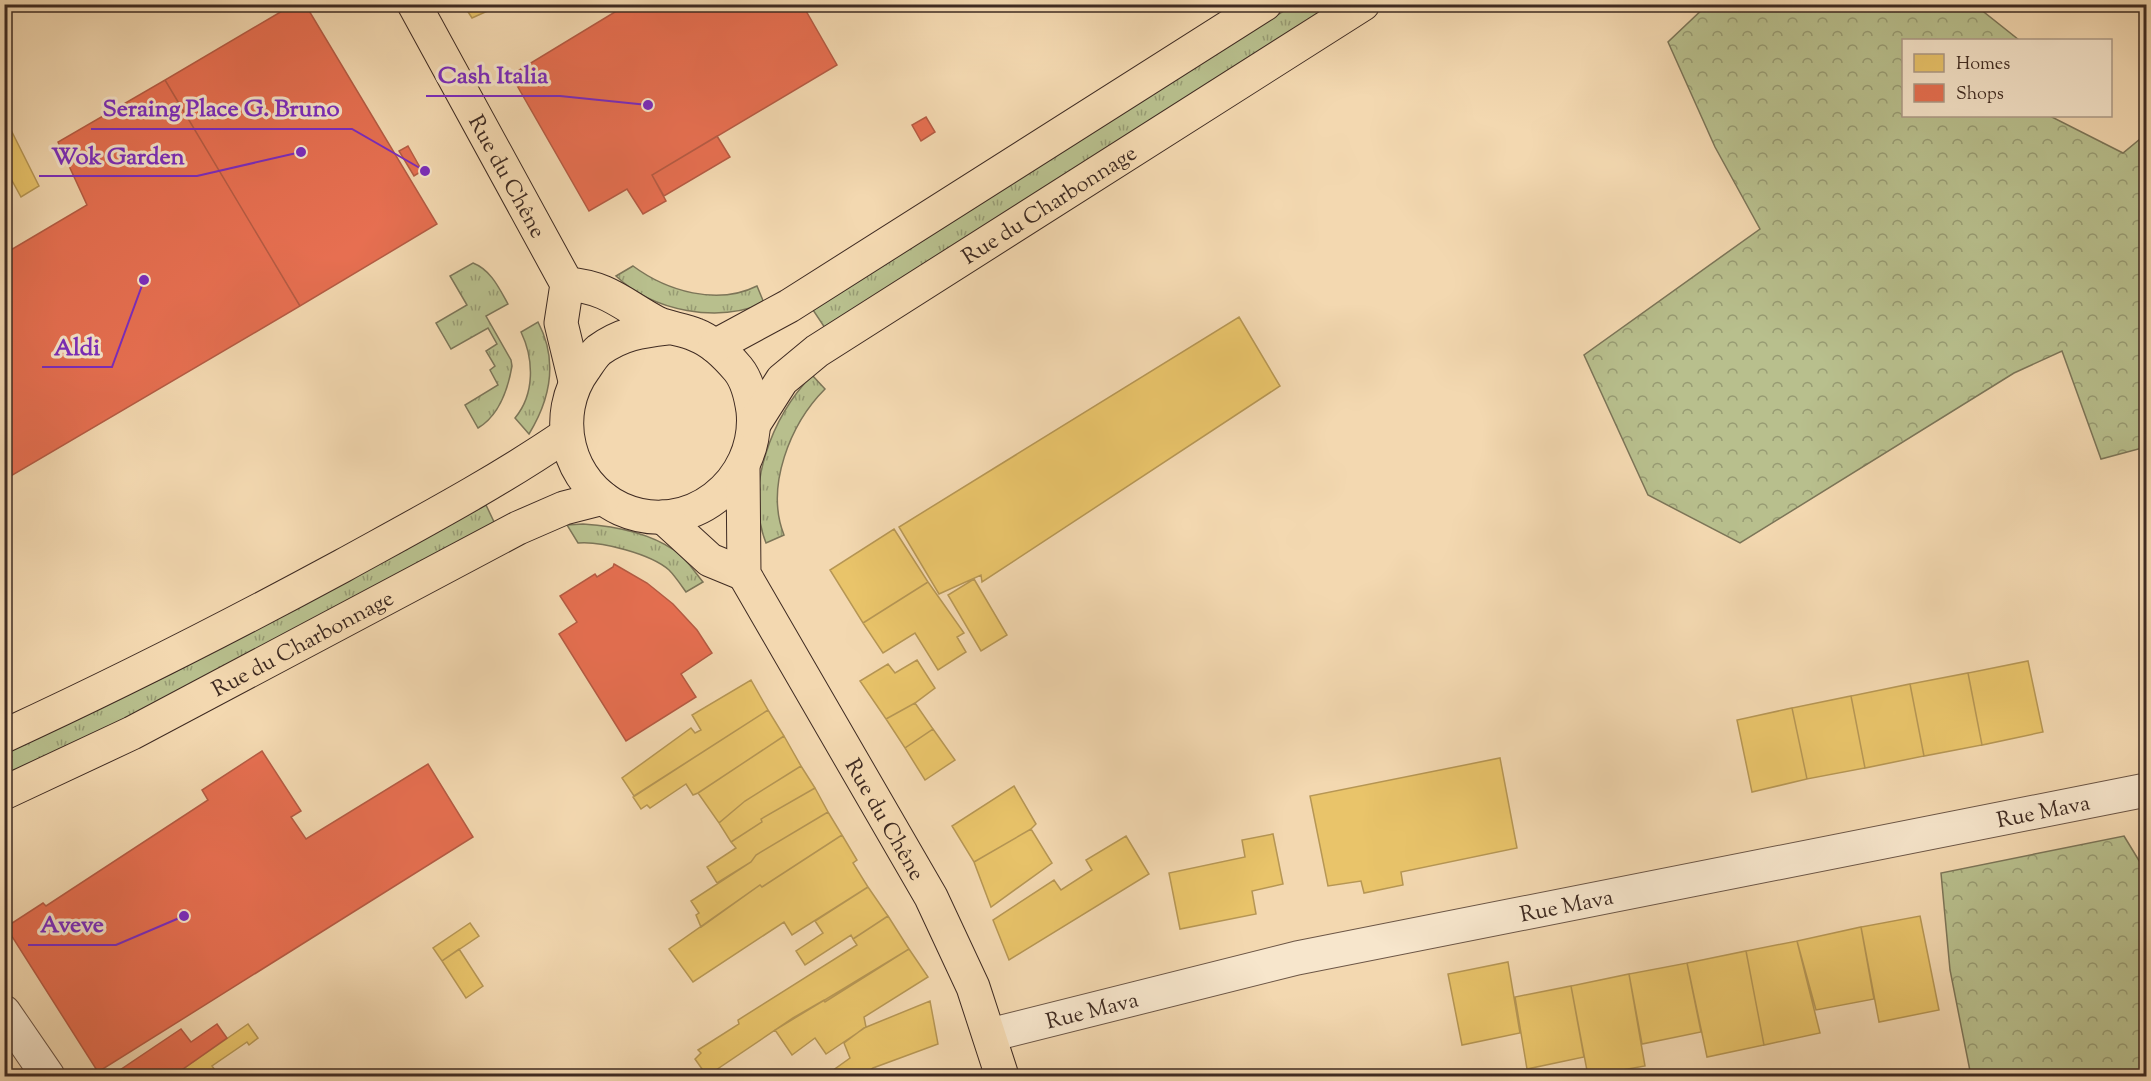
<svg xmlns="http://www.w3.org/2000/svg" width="2151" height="1081" font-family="'Sorts Mill Goudy',serif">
<defs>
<pattern id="grass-tufts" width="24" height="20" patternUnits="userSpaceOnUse" patternTransform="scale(1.5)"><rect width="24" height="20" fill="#b8bf8d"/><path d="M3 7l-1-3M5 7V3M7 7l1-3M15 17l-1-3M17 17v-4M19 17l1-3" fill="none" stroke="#979b73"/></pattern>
<pattern id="forest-crowns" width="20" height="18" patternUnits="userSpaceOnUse" patternTransform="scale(1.5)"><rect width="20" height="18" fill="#b8bf8d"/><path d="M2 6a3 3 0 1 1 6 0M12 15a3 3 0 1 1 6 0" fill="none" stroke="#979b73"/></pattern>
</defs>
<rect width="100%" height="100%" fill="#f3d8b0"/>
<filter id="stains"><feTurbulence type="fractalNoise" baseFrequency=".00333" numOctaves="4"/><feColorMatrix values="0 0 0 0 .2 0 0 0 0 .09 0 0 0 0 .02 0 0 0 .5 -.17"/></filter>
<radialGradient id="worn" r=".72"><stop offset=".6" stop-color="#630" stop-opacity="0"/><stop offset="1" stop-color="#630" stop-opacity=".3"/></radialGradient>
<!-- grass -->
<path fill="url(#grass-tufts)" stroke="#7c7558" stroke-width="1.5" d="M1293,5H1321L1325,10L825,328L813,310Z
M473,263C491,270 499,288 508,304L486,316L511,360L512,366C508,389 500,415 478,428L465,405L498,385L490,370L495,366L486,351L497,344L488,328L451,349L436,323L467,305L450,276Z
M633,266C667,291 717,306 757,286L764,303C718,323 654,312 616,276Z
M538,322C558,360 551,398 529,434L515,418C535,394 534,359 521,332Z
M812,375L825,389C790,424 765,487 784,535L766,543C744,487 772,417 812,375Z
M486,505L495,524L190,688L5,777L4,753L171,674Z
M583,524C613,526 649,533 674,550C686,558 694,571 703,582L686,592C681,585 675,576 669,570C651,554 601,541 578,543L567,525Z"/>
<!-- forest -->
<path fill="url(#forest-crowns)" stroke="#7c7558" stroke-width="1.5" d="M1707,5H1975L2019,40H1904V116H2050L2123,153L2146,134V447L2101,459L2062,351L2014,373L1740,543L1648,495L1584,355L1760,229L1715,147L1668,42Z
M2124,836L2146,872V1076H1971L1950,970L1941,873Z"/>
<!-- homes -->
<path fill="#e9c46a" stroke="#b69654" stroke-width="1.5" d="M463,4H503L472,18Z
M11,130L39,186L21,197L4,166V133Z
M1239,317L1280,386L982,582L981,575L939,594L899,527Z
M894,529L928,582L863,623L830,570Z
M974,579L1007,635L981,651L948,595Z
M928,582L964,633L957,637L966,652L938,670L915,633L883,653L863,623Z
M917,660L935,688L915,703L886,719L860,681L888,664L895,673Z
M2028,661L2043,732L1982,745L1968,673Z
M1968,673L1982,745L1924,756L1910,684Z
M751,680L768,710L634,796L622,778L691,728L695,733L701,730L692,715Z
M1910,684L1924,756L1865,768L1851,696Z
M1851,696L1865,768L1807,779L1792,708Z
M915,703L933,729L905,748L886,719Z
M1792,708L1807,779L1752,792L1737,720Z
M768,710L784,736L698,793L693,795L686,784L650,808L647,805L641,809L633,797Z
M933,729L955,760L925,780L905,748Z
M784,736L801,766L745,801L719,823L698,793Z
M1500,758L1517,848L1401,872L1403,885L1364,893L1361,881L1328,886L1310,796Z
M801,766L815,788L761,819L762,822L731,842L719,823L745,801Z
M1014,786L1036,824L1031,829L974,862L952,826Z
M815,788L828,812L756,855L751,862L717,883L707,867L736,848L731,842L762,822L761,819Z
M828,812L842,835L762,887L760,885L701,927L696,915L699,913L691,901L751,862L756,855Z
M1031,829L1052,863L991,907L974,862Z
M1273,834L1283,884L1252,891L1256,914L1180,929L1169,873L1245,857L1242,840Z
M842,835L857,860L853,863L868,887L792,935L784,922L693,982L669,949L760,885L762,887Z
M1126,836L1149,874L1009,960L993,920L1054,880L1061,890L1092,870L1086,860Z
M868,887L888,916L853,939L851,935L805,965L796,951L823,933L815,921Z
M888,916L909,949L825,1002L824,1000L793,1018L707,1076L695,1059L701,1053L698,1050L739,1024L738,1020L857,945L853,939Z
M1920,916L1939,1010L1879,1022L1861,927Z
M470,923L479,936L442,961L433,948Z
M1861,927L1874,999L1816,1010L1797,941Z
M1797,941L1820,1033L1764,1045L1746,951Z
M459,949L483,986L466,998L442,961Z
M909,949L928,977L864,1017L866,1027L826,1054L815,1038L792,1055L775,1030Z
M1746,951L1764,1045L1707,1057L1687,963Z
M1508,962L1520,1033L1462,1045L1448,974Z
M1687,963L1701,1032L1642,1044L1629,974Z
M1629,974L1645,1066L1588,1076L1571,986Z
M1571,986L1584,1057L1527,1069L1515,997Z
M930,1001L938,1044L873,1068L862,1076H825L850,1058L844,1043L864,1028Z
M248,1024L258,1038L249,1045L247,1042L212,1066L217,1073L214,1076H173Z"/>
<!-- shops -->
<path fill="#e76f51" stroke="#b55b43" stroke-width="1.5" d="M294,4H305L437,224L300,306L165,80Z
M628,4H802L837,65L652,175L666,201L643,214L627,189L589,211L511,75Z
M165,80L300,306L4,480V254L87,205L58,142Z
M926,117L935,132L921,141L912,125Z
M717,136L730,157L664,196L652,175Z
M408,146L422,171L414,176L399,151Z
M614,564L647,583L673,604L697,630L712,653L681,674L696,697L626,741L559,634L577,622L560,596L595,574L597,577L613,567Z
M262,751L301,811L291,817L306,839L428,764L473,837L98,1072L6,927L43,903L46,906L208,800L202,790Z
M217,1024L227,1038L173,1076H111L181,1029L191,1042Z"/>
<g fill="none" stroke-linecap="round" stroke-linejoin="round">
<!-- minor casing -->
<g stroke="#6c5646" stroke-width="35">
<g id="minor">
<path d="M4,1012L48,1076"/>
<path id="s1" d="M990,1035L1297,958L2146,790"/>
</g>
</g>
<!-- major casing -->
<g stroke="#3f2b22" stroke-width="35">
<g id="major">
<path id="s2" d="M414,4L567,284L561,323L575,381"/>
<path d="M567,284C608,287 623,305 657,323C670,329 683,329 696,335C712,341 727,356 738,369C747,380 751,397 753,411C760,482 688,539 621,509C567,484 550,415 585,368C589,362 594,354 599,350C621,334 641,331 667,328"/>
<path d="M715,346L789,306L1265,4"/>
<path id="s3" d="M754,424L782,380L817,351L1363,4"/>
<path id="s4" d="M743,467L744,574L931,897L973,987L1002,1076"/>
<path d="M663,517L710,560L744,574"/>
<path d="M4,736C119,683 231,626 342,566C418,524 494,484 566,435"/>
<path id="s5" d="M4,793L132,733L518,528L564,508L603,498"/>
</g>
</g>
<!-- minor -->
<use href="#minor" stroke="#f7e6cc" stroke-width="33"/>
<!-- major -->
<use href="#major" stroke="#f3d8b0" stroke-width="33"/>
</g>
<g text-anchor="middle" stroke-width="6" stroke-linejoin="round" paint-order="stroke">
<!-- street labels -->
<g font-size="22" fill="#3f2b22" stroke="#f7e6cc">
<text dy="8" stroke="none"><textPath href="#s2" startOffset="196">Rue du Chêne</textPath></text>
<text dy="8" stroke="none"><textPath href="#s3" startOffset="372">Rue du Charbonnage</textPath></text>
<text dy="8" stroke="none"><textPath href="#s5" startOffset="334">Rue du Charbonnage</textPath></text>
<text dy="8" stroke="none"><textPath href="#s1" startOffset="1077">Rue Mava</textPath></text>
<text dy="8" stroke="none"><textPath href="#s4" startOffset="390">Rue du Chêne</textPath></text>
<text dy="8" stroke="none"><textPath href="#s1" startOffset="591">Rue Mava</textPath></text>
<text dy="8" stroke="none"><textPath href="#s1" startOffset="105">Rue Mava</textPath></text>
</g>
</g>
<!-- callouts -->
<path fill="none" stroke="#7b2cbf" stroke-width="2" d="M648 105L560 96H426M425 171L352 129H91M301 152L197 176H39M144 280L112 367H42M184 916L116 945H28"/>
<g fill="#7b2cbf" stroke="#f7e6cc" stroke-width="2">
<circle cx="648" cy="105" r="6"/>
<circle cx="425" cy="171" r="6"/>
<circle cx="301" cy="152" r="6"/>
<circle cx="144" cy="280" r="6"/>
<circle cx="184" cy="916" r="6"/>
</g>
<g font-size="24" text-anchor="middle" font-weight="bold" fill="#7b2cbf" stroke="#f7e6cc" stroke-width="6" stroke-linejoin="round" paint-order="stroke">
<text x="493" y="83">Cash Italia</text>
<text x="221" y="116">Seraing Place G. Bruno</text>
<text x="118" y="164">Wok Garden</text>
<text x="77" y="355">Aldi</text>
<text x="72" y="932">Aveve</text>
</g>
<!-- margin -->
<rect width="2151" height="1081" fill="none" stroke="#f3d8b0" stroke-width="24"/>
<rect x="6" y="6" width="2139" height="1069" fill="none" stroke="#3f2b22" stroke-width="3"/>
<rect x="12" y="12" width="2127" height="1057" fill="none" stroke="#3f2b22" stroke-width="1.5"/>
<!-- legend -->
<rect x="1902" y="39" width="210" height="78" fill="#f7e6cc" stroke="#ad9b88" stroke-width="1.5"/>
<rect x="1914" y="54" width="30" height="18" fill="#e9c46a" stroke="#ad9b88" stroke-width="1.5"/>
<text x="1956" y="69" font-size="18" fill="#3f2b22">Homes</text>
<rect x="1914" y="84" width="30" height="18" fill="#e76f51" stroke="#ad9b88" stroke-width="1.5"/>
<text x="1956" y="99" font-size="18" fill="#3f2b22">Shops</text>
<rect width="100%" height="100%" filter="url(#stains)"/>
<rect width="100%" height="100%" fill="url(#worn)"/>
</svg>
